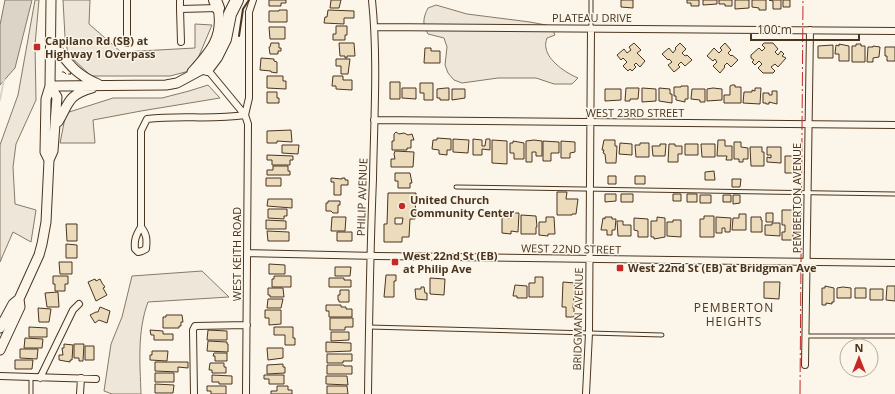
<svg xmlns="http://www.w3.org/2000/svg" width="895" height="394" font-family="'Open Sans',sans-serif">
<rect width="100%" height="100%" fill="#fbf6e9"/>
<!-- green -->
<path fill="#ede6d9" stroke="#887966" d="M35,0H39L35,45L36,100L16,144L13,167L15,204L36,210L31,242L13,232L0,262V145L18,95Z
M63,0H90L89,24L121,52L195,48V24L212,25L193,70L170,76H91L68,54L65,37Z
M436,5L467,14L530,22L551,26L555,35L547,38C546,41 545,45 546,48C548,61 566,73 578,78L572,84H554L536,78H498L462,83L454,80L448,73L445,65L447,47L444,38L428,34C422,24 423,18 428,8Z
M208,85L220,98L141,111L93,120L95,143H60L66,113L113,98H162L189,91Z
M202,271L229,297L148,302C137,332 140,363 141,394H112L104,391L111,344L122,317L132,276Z"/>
<!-- water -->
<path fill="#dcd4c6" stroke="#887966" d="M5,0H32L15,68L0,85V25Z"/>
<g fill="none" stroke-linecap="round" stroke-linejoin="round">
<!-- stream -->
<path stroke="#dcd4c6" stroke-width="2" d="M0,100L4,79"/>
</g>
<!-- building -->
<path fill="#ecdcbc" stroke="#4a3520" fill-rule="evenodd" d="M269,0H286V3H281V6H269Z
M331,0H341L339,8H330Z
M621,0H633V8L621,7Z
M687,0H699V6H691V3H687Z
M703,0H717V4L703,5Z
M719,0H732V6H725V4H719Z
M735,0H749V8L735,9Z
M752,0H766V10H759V8L752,7Z
M769,0H781V9H773V1Z
M783,0H790V7H783Z
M279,10H287V22H269V11H279Z
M328,10L354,11V18H344V24L324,23L325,17H327Z
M336,26H347V35H345V40H333V34H336Z
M269,27H285V39H270Z
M271,43H279V48H281V51H278V54H270L269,47H270Z
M339,43H354L355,56H347V58H345V56H340Z
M634,43L641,50L637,53L645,61L640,67L636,63L634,65L636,67L632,71L630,69L628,71L623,66L627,62L623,58L621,60L617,55L624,49L627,53L631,50L629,47Z
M680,43L686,49L682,53L685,56L687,55L692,60L685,66L681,62L678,65L680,67L674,72L668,65L672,62L669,59L668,60L662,54L669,48L673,53L676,49L675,48Z
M725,43L731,50L728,53L731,56L732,55L738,60L731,67L727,63L724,66L725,67L720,73L713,66L717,62L715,59L713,61L707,56L714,48L719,53L722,50L720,48Z
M764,43H773L778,49L775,52L778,55L781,51L784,54L782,56L786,58L778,67L775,64L771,67L775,71L773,73H763L758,68L762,64L759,61L755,65L752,62L754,60L751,58V55L759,48L762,51L765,48L762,45Z
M839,44L849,46V61H839V54H835L836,45L839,46Z
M856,44H861V46H865V62H852V46H856Z
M833,45V58H818V46Z
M873,46L880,47L879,57L873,58V62H867L868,47H873Z
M885,47H895V61H887V56H885Z
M425,48H431V51H440V63H424Z
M261,58L274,59V61L277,62V73L271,72V71L260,70Z
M336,59H350L348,74H341V66H336Z
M267,76H283V81H286V89L267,88Z
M333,76H343V80H352V90L336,89V86H332Z
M390,82H400V99H390Z
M420,83H433V100H424V93H420Z
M732,85H735V87H741V103H724V95H730V86Z
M681,86H688V99H685V102L676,100V96H674V87H681Z
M402,88H416V99L402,98Z
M446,88H449V100H440V98H437V89Z
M626,88H639L638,99H630V101H625Z
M642,88L656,89V101L642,102Z
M659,88L670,89V94H672V103L659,101Z
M713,88L722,89V100L707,101V89Z
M755,88H761L760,104L743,103L744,92H752V90L755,91Z
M452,89H465V98L452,100Z
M605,89H621V100L605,101Z
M692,89H705V102H700V100L691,99Z
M772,91H777V104L769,102V104H766V103H763V93H769V95H772Z
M267,92H277V98H279V103H267Z
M291,130L292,142L277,141V143H267V131Z
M396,132L399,134L404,133L408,135L412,134L414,140H411V148H407V150H392V141H394V134Z
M437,138L451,139V150H447V155L439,154V150L432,149L433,140H437Z
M453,139L469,140L468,153L453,152Z
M473,139L482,140V146H485L486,139H490V150L482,149V155H473Z
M492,140L507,141V164L492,163Z
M534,140L542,141V156H536V152H532V162H526V141Z
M604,140H615V146H617L616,163H606L605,154L603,153L604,150H602Z
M718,140H725V146H732V160H726L727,156H717Z
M513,141L524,143V159H514V153H510V143H513Z
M543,141L559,142V153H551V161H543Z
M561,141L575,142V152L570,153V158H561Z
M734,142H741V147L748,148V159H743V162H739V159H734Z
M620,143L632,144V155L619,154Z
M640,143H649V157H636L635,145H640Z
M660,144H666L665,156H653L652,146H660Z
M669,144H675V146H682V154H678V162H668Z
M685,144H698V155H685Z
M701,144H715V157H702Z
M282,145H299L298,154L282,153Z
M750,147H762V152H764V166H751Z
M767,147H781V163L767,162V157L771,158V155H767Z
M395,151L414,152L413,167H391V159H395L394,154Z
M267,155L293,156V160H290V165H272V160H267Z
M785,156H795V173H785Z
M273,166H288V171H290V175H267V170H273Z
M714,171L715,180H705V172Z
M395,173H410L412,183H410V188H398V181H395Z
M608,176H616V184H608Z
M635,176H645V184H635Z
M266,178H281V186H266Z
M331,178L342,179V178H345V180H348V185H341V195H334V182H331Z
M732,179H741L740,187H732Z
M557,192H567L566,199H578L576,214H572V215H557Z
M388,193H416L415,219H410L409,237H402V242H384V224H387ZM395,218H403L402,224H395Z
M605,194H616V201L605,202Z
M621,194H633V202H621Z
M673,194H681V201H673Z
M687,194H697V202H687Z
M700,195H711V203H700Z
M723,195H731V202H723Z
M733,195H740V203L733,204Z
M268,199H292V208L267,206Z
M328,201H340V205H338V213H333L331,211H326V203H328Z
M268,209H287V216H284V219L268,218Z
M782,210H793V213L796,214V220H793V240H782V232H785V225H782Z
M510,213H519L518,232L511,231V234L502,233V217L510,218Z
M766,213H773V222H766Z
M739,214H746V230H732L733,218H739Z
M521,215L536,216L537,227H536V234H521Z
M704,216H714V237H700V219H704Z
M332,217H346L345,231H331Z
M546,217H554L555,234H548V236L539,235V222H546Z
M605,217H612V219H616L615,230H612V235H607V230H601L603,218L605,219Z
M657,217L665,218V237L654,239V237H651V221H657Z
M716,217L731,218L730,232H725V228H722V233H716Z
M751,217H761V220H762V232H751Z
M634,218L648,219V237H638V231L634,230Z
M266,220L286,221V229H266Z
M673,220H681V237L667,236V222H673Z
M617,221H623V225H631V236H618Z
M772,223H780V236L765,235V225H772Z
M66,224H77V241H67Z
M267,231L289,232V241H268Z
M337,232H352V241H337Z
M66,244L77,245V258H66Z
M59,262H72V274H60Z
M269,264L285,265V274H269Z
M335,267H351L350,276H335Z
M386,275H396V281H394V297H384Z
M53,276H68V284H65V291H55V284H53Z
M274,276H291V287H272V279H274Z
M535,277H543V297H529V283H535Z
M329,278H344V280H351V287H329Z
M430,278L445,279L444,295L430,294Z
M95,279L96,281L100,279L102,283L105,287L103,288L107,295L96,301L88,282Z
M563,282L575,283L573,308H574V317H566V307H562Z
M764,282H780L779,299L764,298Z
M515,285L527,286V298H517V296H513Z
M825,286L834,288V302H832V304L826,303V305H822V288H825Z
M887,286H895V301L886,300Z
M421,287H424L425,293H427V300L416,299L415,289H421Z
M843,287L851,288V298H837V288Z
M268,288H283L284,297H270V295H268Z
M855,288H866V298H855Z
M870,289H883V300H870Z
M340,290H349V302H339V300H338V295H340Z
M58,292L59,307H47L45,293Z
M268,299H283L281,308H267Z
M326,305H341V307H346V309H352V317H329V311H326Z
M100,307L110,311L107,323L99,320L95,323L90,315L96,312H98Z
M38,308L51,309L49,322H39Z
M265,310H281V324L269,325V318H265Z
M166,315H182L183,322H181V326H179V328H163V317H166Z
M330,318H353V327H345V330H330Z
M29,327L47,328V337H29Z
M274,327H293V338H295V345H285V335H274Z
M150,330L163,331V334H173V340H154V335H151Z
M208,330L227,331V340H207Z
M331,332H349V340L331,341Z
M25,338L43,339L42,348H24Z
M208,341L227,342V344H228V352L207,351Z
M326,342L351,343V351L326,352Z
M64,344L73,345L72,360H70V362L59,360V355H63L62,348H64Z
M74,344H84L83,361H79V358H74Z
M85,346H94V360H85Z
M267,348H283V358L268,360Z
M20,349H38L37,359L20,358Z
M152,351H168L167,361L150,360V355H152Z
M214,353H227V361H215V356H213Z
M327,354H352V361H343V363H327Z
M15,360H33L32,369H15Z
M155,362H188V368L178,367V372L155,371Z
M210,363H224V367H226V373H212V370H209Z
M283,364V367H285V373L267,374V365Z
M327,365H344V366H352V374H327Z
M155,373H174V382H155Z
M212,375L232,376V384H219V382H212Z
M264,375H284V384H269V379H264Z
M326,376H347L348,385L326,384Z
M155,384L174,385L173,393H155Z
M207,386H226V394H211V391H207Z
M277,386H288V390H292V394H271V391H277Z
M327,386H347L348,394H327Z"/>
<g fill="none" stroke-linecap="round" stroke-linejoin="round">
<!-- lane casing -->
<g stroke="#4a3520" stroke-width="5">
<path id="lane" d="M591,0V28
M456,187L895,194
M369,327L662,335
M806,336H895
M31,378V394"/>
</g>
<!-- street casing -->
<g stroke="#4a3520" stroke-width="8">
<path id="street" d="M127,0V43
M180,0V9L218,8
M180,9L181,42
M375,27L895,31
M207,69L245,115L248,124L246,394
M245,115L249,98V12L253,0
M374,120L895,125
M141,227C147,234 147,240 146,249L142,251L138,252L135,249C134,240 136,235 141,227V131L147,119C180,115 213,120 245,115
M247,253L377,256L895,263
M805,365L810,30
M0,376L96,379
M40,378L73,310L79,304
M80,394L81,378
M194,394L193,330L195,326L247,325
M368,394C369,322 370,250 373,179C374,119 378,59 372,0
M586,394L589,333L591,28"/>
</g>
<!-- secondary casing -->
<g stroke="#4a3520" stroke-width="11">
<path id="secondary" d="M50,40C67,60 72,73 98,84
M192,72C210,52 224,37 218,8
M50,86L166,85L177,83L201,70L207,69C208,61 213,55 213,47
M58,122C69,104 67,95 92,88
M49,160L45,152L46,99L50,86L51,0
M0,328L13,304L19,299L39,255L42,244L46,222L49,160L53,151L57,97L50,86
M0,350L20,307L19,299"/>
</g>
<!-- highway casing -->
<g stroke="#4a3520" stroke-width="14">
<path id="highway" d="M215,0L218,8
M207,69L216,57L225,39L230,14L237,0"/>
</g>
<!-- lane -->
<use href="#lane" stroke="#fbf6e9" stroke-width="3"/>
<!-- street -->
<use href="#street" stroke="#fbf6e9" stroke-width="6"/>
<!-- secondary -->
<use href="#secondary" stroke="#fbf6e9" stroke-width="9"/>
<!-- highway -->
<use href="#highway" stroke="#fbf6e9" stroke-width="12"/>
<!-- fence -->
<path stroke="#4a3520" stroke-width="1" stroke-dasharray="5 2" stroke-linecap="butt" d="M62,72H64L66,74H71L70,71"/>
<!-- wall -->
<path stroke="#4a3520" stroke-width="2" d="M239,36L243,9L249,0"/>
<!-- power -->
<path stroke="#c62828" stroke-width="1" stroke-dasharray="14 3 2 3" stroke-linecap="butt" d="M800,394L803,0"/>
</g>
<!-- markers -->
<g fill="#c62828" stroke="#fbf6e9" stroke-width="1.5">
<rect x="33" y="43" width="8" height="8" rx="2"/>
<circle cx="402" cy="206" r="4"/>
<rect x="391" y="258" width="8" height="8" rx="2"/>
<rect x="616" y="264" width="8" height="8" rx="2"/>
</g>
<g text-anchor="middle" stroke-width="3" stroke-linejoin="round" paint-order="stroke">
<!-- street labels -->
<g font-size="11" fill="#4a3520" stroke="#fbf6e9">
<text x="592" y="22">PLATEAU DRIVE</text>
<text x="635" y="117">WEST 23RD STREET</text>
<text transform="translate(362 197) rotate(-88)" y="4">PHILIP AVENUE</text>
<text transform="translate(797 198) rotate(-90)" y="4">PEMBERTON AVENUE</text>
<text transform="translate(571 249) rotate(1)" y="4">WEST 22ND STREET</text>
<text transform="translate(237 254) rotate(-90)" y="4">WEST KEITH ROAD</text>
<text transform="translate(578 319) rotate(-89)" y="4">BRIDGMAN AVENUE</text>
</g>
<!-- poi labels -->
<g font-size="11" font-weight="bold" fill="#4a3520" stroke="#fbf6e9" text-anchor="start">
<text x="45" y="45">Capilano Rd (SB) at<tspan x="45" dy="13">Highway 1 Overpass</tspan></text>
<text x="410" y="204">United Church<tspan x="410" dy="13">Community Center</tspan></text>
<text x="403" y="260">West 22nd St (EB)<tspan x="403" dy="13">at Philip Ave</tspan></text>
<text x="628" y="272">West 22nd St (EB) at Bridgman Ave</text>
</g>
<!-- neighbourhood labels -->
<g font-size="12" letter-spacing="1" fill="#4a3520" stroke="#fbf6e9">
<text x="734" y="312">PEMBERTON<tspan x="734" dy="14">HEIGHTS</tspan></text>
</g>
</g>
<!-- north arrow -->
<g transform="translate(859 358)"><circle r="19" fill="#fbf6e9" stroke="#b4a999"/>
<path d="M0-3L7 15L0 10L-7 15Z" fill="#c62828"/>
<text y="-6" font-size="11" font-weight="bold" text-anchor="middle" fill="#4a3520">N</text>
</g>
<!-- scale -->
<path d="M751 34v6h108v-6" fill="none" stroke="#4a3520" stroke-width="2"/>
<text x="757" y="34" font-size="12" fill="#4a3520" stroke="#fbf6e9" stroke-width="3" paint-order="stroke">100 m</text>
</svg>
